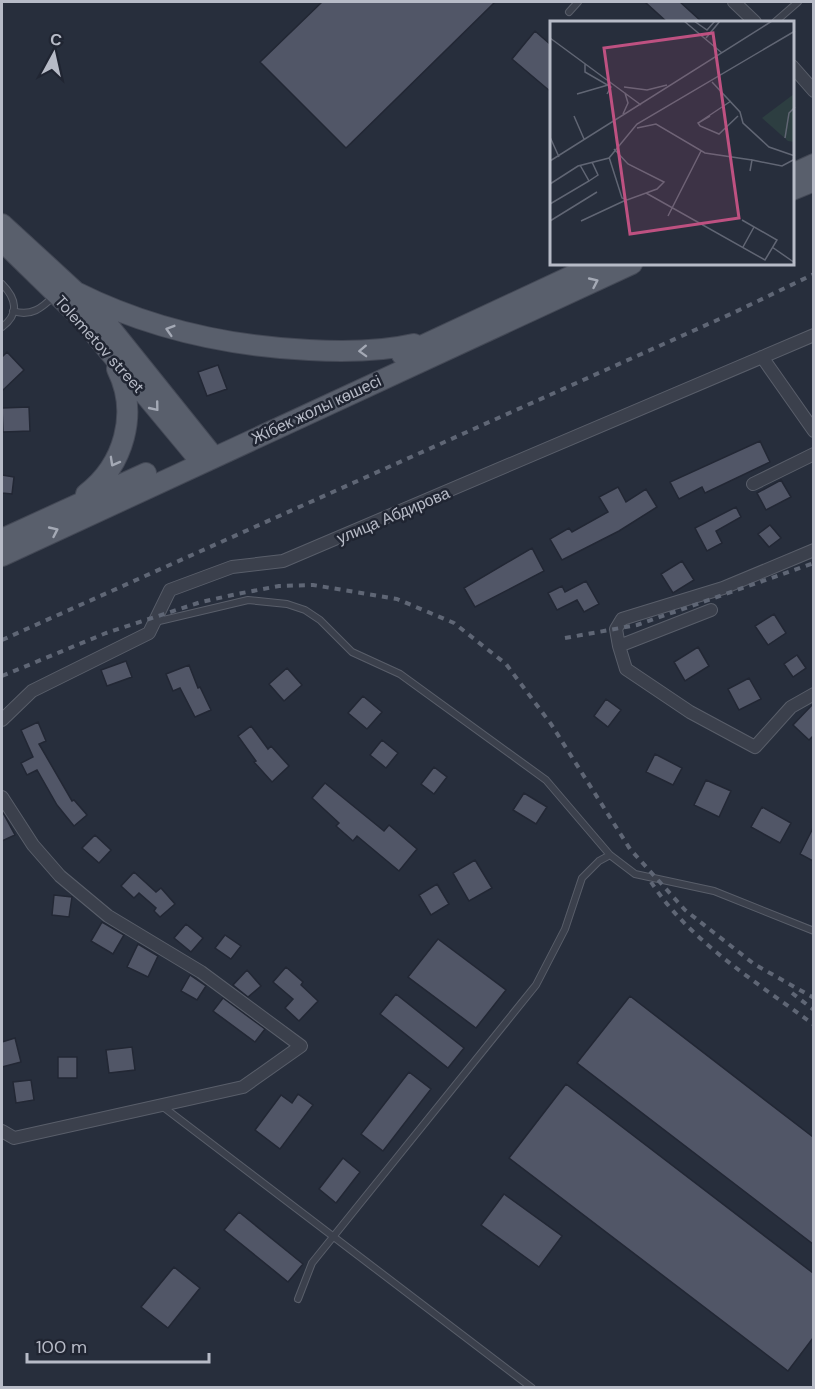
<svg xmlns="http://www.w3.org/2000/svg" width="815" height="1389" font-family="'DM Sans',sans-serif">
<rect width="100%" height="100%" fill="#272e3c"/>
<!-- building -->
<path fill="#515667" stroke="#222734" stroke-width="1.5" d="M322,2H495L346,148L260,62Z
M645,2H680L702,22H667Z
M535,31L551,45V92L512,59Z
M7,352L24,370L2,391V357Z
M218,365L227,389L207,396L198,372Z
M29,407L30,431L3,432L2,408Z
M760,441L770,462L705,493L702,487L679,499L670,482Z
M2,475L14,477L12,494L2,493Z
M781,480L791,497L766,510L757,493Z
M618,487L626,502L646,489L657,507L619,531L562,560L550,539L569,528L572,532L608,512L599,497Z
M736,507L741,517L716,531L722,543L707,551L695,528Z
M770,525L781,538L769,547L758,534Z
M532,548L544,571L475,607L464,588Z
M682,561L694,580L673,593L661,574Z
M586,581L599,604L584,612L577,600L557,610L548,593L562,586L565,592Z
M774,614L786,633L768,645L755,626Z
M698,647L709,666L685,681L674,662Z
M797,655L806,668L793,677L784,664Z
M126,661L132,677L107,686L101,670Z
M189,665L198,688L200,687L211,710L195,717L180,688L173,691L166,674Z
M287,668L302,685L284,701L269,684Z
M749,678L761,699L739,710L728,689Z
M363,696L382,712L367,729L348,713Z
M606,699L621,710L608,727L594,716Z
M813,704V736L809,740L793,725Z
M38,722L46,741L39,744L72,801L74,800L87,815L74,826L57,805L37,770L27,775L21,763L33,757L21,730Z
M251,726L268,749L271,746L289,766L272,782L254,762L256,761L238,736Z
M382,740L398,753L386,768L370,755Z
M655,754L682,768L673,785L646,772Z
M434,767L447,777L434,794L421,784Z
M706,780L731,791L719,817L694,805Z
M325,783L384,831L389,825L417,849L399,871L357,836L353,841L336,826L339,823L312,798Z
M524,793L547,807L536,824L513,810Z
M762,807L791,823L780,843L751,827Z
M2,811L15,835L2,841Z
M813,828V861L800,854Z
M95,835L111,850L99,863L82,848Z
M475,860L492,888L469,901L453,873Z
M134,872L156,892L161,888L175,904L160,917L154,911L156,908L139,893L134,898L121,886Z
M437,884L449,904L431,915L419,895Z
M54,895L72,897L69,917L52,915Z
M102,922L124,935L113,954L91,941Z
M186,924L203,938L191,952L174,938Z
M225,935L241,946L231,959L215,948Z
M438,939L506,990L476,1028L408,977Z
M138,944L158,956L148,977L127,967Z
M286,967L303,982L301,985L318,1001L299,1021L285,1008L293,999L273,982Z
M247,970L261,986L248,997L233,985Z
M190,975L206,986L197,1000L181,991Z
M396,994L464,1048L448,1068L380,1014Z
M630,996L813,1137V1244L577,1063Z
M223,998L265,1029L255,1042L213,1011Z
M15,1038L21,1062L2,1067V1042Z
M132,1047L135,1070L109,1073L106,1050Z
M58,1057H77V1078H58Z
M409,1072L431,1089L383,1151L361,1134Z
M31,1080L34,1100L16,1103L13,1082Z
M566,1084L813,1273V1338L788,1371L509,1158Z
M298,1094L313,1105L280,1149L255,1130L281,1095L292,1103Z
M343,1158L360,1172L336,1203L319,1189Z
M504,1194L562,1236L539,1267L481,1225Z
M239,1212L303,1264L288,1282L224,1230Z
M174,1267L200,1288L168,1328L141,1307Z"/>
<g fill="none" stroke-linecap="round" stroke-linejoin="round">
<!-- service casing -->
<g stroke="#595e6a" stroke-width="8">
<path id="service" d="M569,12L578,2
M775,22L798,2
M2,284C16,298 20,314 2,327
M13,311C31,317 42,308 54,296
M155,622L248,600L287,604L305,610L320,620L352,652L400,674L546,780L610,855L635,874L714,891L814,931
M162,1106L532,1388
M298,1299L312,1263L536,985L565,929L582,878L599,861L610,855"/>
</g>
<!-- minor casing -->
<g stroke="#595e6a" stroke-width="14">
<path id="minor" d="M734,2L755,22
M792,66L814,91
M762,357L814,431
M753,484L814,454
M711,610L619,646L626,669L690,712L755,747L791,707L814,694
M619,646L616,629L622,619L723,588L814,550
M2,720L32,691L149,633L170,590L232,567L283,561L814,335
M2,797L33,845L60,876L108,916L201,972L301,1046L243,1087L14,1138L2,1131"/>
</g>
<!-- primary casing -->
<g stroke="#444956" stroke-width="22">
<path id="primary" d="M792,174L814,164
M792,190L814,181
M2,224L76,292L112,330L213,456
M6,245L82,319L201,462
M76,292C150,329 226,346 309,350C344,352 379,352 414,344
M402,355L597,264
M86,494C124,465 139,413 117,369
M2,539L146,473
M2,556L632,264"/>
</g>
<!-- service -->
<use href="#service" stroke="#3b404c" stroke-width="6"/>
<!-- minor -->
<use href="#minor" stroke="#3b404c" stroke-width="12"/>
<!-- primary -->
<use href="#primary" stroke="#595f6c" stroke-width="20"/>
<!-- rail -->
<path stroke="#5f6675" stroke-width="4" stroke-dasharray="6 6" stroke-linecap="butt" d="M565,638L637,625L814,563
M2,640L733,313L814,274
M2,676L106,633L201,602L237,594L279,586L313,585L397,599L454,623L506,664L551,724L630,849L685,910L754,964L814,998
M651,882C690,942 757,982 814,1025
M792,993L814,1010"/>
</g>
<!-- one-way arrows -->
<defs><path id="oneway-chevron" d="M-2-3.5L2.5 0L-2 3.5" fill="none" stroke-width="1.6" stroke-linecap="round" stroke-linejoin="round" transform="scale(1.5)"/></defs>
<g stroke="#a4a9b5">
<use href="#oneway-chevron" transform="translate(594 282) rotate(-25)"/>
<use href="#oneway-chevron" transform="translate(170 330) rotate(-163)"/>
<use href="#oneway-chevron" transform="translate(363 351) rotate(178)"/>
<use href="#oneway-chevron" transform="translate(155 407) rotate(51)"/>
<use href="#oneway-chevron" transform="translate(114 462) rotate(119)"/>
<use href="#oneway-chevron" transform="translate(54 531) rotate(-25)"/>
</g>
<g text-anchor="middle" stroke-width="5" stroke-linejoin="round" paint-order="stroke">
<!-- street labels -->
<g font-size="16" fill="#b7bbc7" stroke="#202532">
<text transform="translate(100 344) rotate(48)" y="6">Tolemetov street</text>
<text transform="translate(316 409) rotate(-25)" y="6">Жібек жолы көшесі</text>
<text transform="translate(393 515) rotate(-23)" y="6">улица Абдирова</text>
</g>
</g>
<!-- overview -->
<g transform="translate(550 21)">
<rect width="244" height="244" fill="#272e3c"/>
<path d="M244,73V121L238,120L212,97Z" fill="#2d3e41"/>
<path fill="none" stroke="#616674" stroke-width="1.5" d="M134,0L172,32M144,0L157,9L165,0M0,17L91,84M156,17L170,0M35,43V51L61,66L57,73M162,61L190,91L193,102L219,126L245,135M74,66L97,69L117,64M27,73L58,64M73,93L78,82L75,72M24,95L34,118M160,95L148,102L150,105L169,113L188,95M148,102L181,80M87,107L106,103L155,132L202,139M0,116L9,136M235,117L239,92L245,86M59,136L72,177L77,179L107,168L114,161L78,143L64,128M0,140L222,0M200,150L202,139L232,145L245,138M39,160L48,154L42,141M0,163L28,145L59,137L87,103L245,10M96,172L215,239L227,219L192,199M0,183L39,160L30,144M118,195L151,130M0,200L47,171M31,200L76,179M193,226L204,206M222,226L245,242"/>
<path fill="#be5181" fill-opacity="0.15" stroke="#be5181" stroke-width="3" d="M163,12L189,197L80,213L54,27Z"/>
<rect width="244" height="244" fill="none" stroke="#b7bbc7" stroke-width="3"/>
</g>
<!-- border -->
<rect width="815" height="1389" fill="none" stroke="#b7bbc7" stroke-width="6"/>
<!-- north arrow -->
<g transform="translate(54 54) rotate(8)" stroke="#202532" stroke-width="4.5" paint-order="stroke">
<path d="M0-4.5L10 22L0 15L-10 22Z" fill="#b7bbc7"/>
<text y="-9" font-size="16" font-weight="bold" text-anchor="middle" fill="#b7bbc7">С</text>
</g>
<!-- scale -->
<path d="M27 1353v9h182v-9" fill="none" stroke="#b7bbc7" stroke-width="3"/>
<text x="36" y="1353" font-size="18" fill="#b7bbc7" stroke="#202532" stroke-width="4.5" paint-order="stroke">100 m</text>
</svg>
